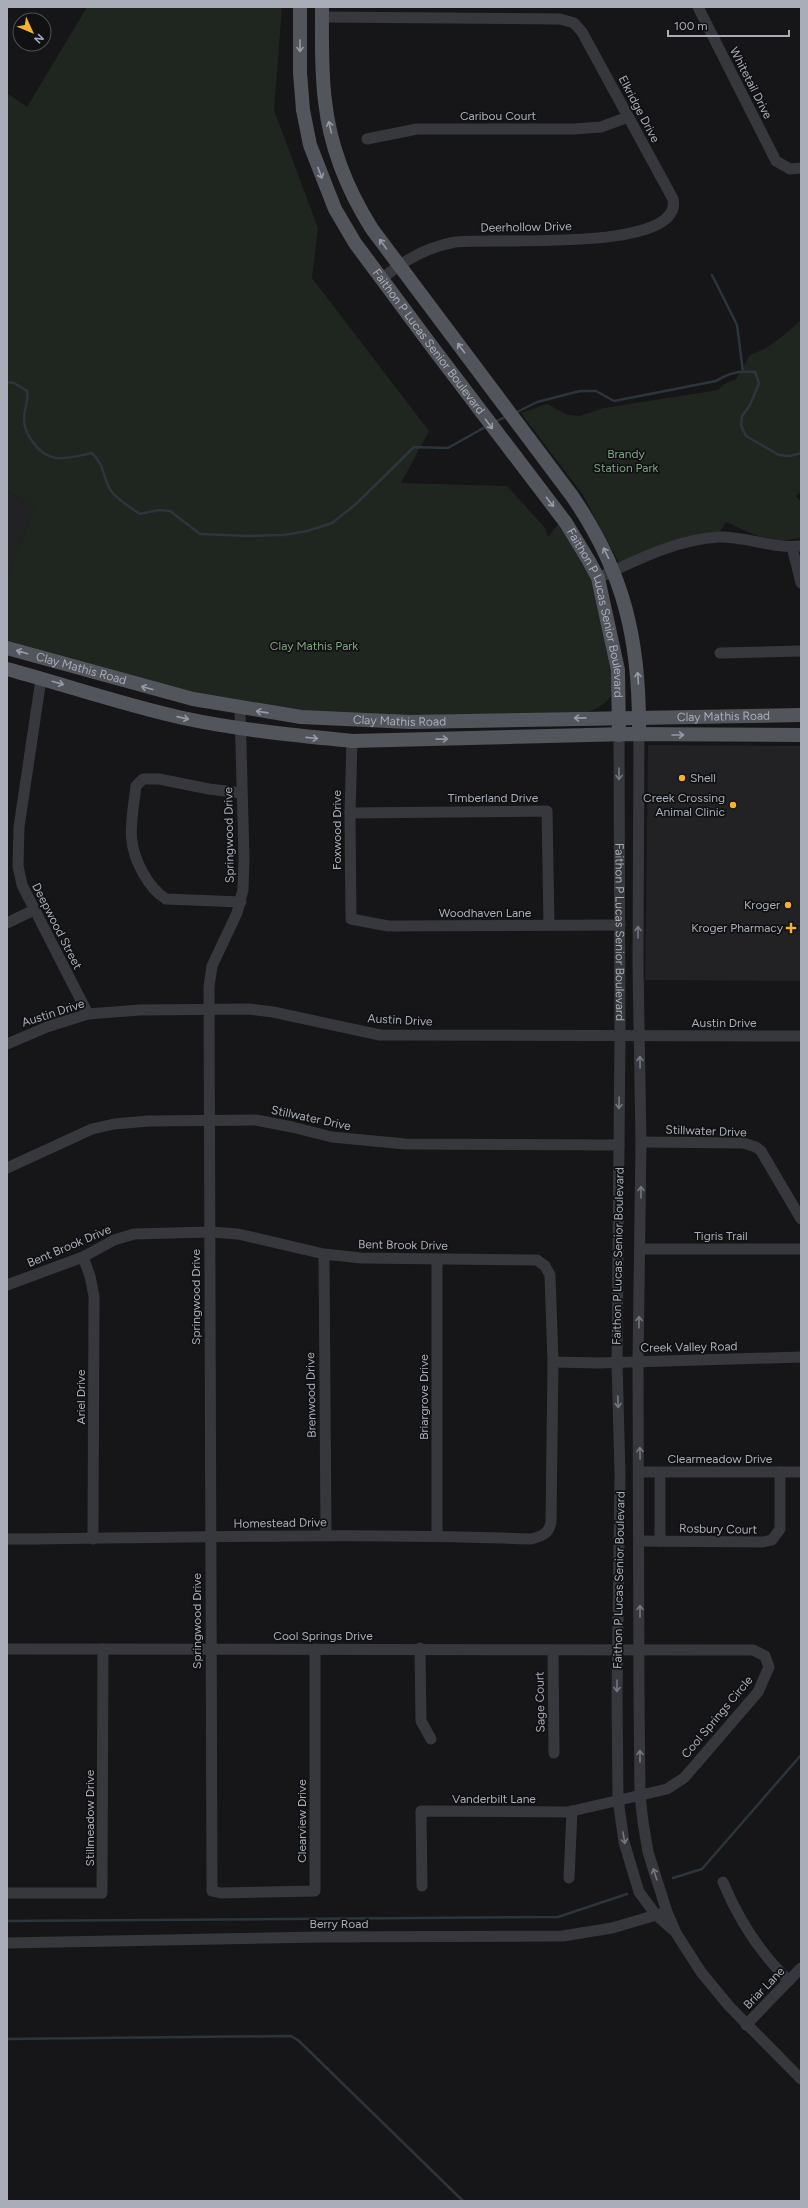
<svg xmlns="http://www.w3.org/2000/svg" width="808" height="2208" font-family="Figtree,sans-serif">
<rect width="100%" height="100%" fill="#161618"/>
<!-- built -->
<path fill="#222225" d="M7,490L33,508L7,580Z
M648,745L801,746V981L645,980Z"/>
<!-- green -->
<path fill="#1e261f" d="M87,7H282L274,110L318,228L312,278L429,431L401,483L507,486L546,529L548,537L559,523C589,566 609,616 612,669C612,675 614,684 613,690C610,705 592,711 580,714L387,717L247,707L7,642V580L33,508L7,490V93L27,107Z
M801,320V492L796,496L801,502V537C770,546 754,534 726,522L719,533L620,565L583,495L521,413L547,404L568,415L579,416L604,408L718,390L724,384L736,379L750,355C771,348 785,334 801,320Z"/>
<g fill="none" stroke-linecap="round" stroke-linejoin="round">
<!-- stream -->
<path stroke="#2c353c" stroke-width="2.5" d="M712,275L737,325L743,372
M7,382L14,383L27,391C29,403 24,408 24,418C24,428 27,433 32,441C49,466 67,458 92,453C106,467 102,477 111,491C118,500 131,508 140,514L159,510L170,511L200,534L248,536L284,535L307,531L332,523L356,504L414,447L448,448L487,426
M515,413L537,402L580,391H596L614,401L716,381C728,373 741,370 755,372L759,383L750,405L742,416L741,425L746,436L779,455L790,456L801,453
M495,422L507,416
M673,1878L702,1869L801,1755
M7,1921L558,1917L627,1894
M7,2039L291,2036L299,2041L463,2201"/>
<!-- minor -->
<g stroke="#37383d" stroke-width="11">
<path d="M698,7L776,161L790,169L801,168"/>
<path d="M322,17L560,19L574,23L582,32L673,199C685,254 486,237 455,242C427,247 404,260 383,278"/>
<path d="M367,139L417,129H574L601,127L628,117"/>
<path d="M792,547L801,583"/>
<path d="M598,578C635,561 677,539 719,537C746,536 772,549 801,546"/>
<path d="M720,653L801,651"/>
<path d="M41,679L19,827L18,866L22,885L88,1014"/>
<path d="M240,709L244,858L243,890L237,913L212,966L209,987L212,1891L221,1893L315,1891V1649"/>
<path d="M639,734L638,966L641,1142L638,1361L639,1697L640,1795L643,1822L648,1852L667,1912L676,1933L701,1972L729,2006L801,2079"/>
<path id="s1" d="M619,735L620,1036L617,1363L620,1474L617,1697L618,1799L624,1842L639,1892L656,1915L673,1930"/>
<path d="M352,741L350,813L351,919L388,926L620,925"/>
<path d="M350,813L547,811L549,925"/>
<path d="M241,902L166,899C155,892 149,884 143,873C125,841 132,821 136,786L143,779H159L209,789L241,793"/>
<path d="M7,923L34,910"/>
<path d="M7,1044L47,1027L88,1014L140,1010L249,1009L273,1012L380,1035L801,1036"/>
<path d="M641,1142L743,1143L756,1147L761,1151L801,1219"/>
<path d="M7,1168L92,1129L114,1124L149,1121L256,1120L292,1127L332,1137L405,1144L619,1145"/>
<path d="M640,1249H801"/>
<path d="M324,1254L326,1535"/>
<path d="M83,1257L90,1276L94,1296L93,1539"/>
<path d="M437,1259V1535"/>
<path d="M7,1285L83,1257L114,1240L134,1234L210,1232L238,1234L324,1254L361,1258L537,1260L545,1266L550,1275L553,1362L551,1522C549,1534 542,1536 531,1539C357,1532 182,1538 7,1539"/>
<path d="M553,1362L599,1363L801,1357"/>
<path d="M640,1472H801"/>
<path d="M640,1541L763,1542L772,1540L780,1529V1472"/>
<path d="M660,1541V1473"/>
<path d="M420,1648L421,1721L431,1739"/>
<path d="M7,1649L753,1650L765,1656L769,1667L758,1692L684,1778L667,1789L568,1812L421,1811L422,1886"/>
<path d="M553,1651L554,1753"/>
<path d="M569,1878L572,1811"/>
<path d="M723,1882C739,1921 759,1952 789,1981"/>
<path d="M7,1893H102L103,1649"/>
<path d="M7,1943L321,1937L563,1936L612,1928L663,1913"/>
<path d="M746,2025L801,1968"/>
</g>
<!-- major -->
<g stroke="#53555c" stroke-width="14">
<path id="s2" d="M300,7V73L303,110L310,145L335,209L355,243L433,348L566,523L589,561L598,578L618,670L619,735"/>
<path d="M322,7C322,38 321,70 325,101C330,147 348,191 372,229L572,496C625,573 640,642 639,734"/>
<path id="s3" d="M7,648L193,699L301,717L410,722L801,715"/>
<path d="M7,669C66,685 124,705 183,718C238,730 295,735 352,741L628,734L801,735"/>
</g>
</g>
<!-- one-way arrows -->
<defs><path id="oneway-shaft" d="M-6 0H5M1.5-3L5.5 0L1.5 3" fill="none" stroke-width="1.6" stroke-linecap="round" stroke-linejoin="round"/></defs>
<g stroke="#979ba6">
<use href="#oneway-shaft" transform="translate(300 46) rotate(90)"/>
<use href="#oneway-shaft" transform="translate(330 127) rotate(-103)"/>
<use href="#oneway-shaft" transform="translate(320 173) rotate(69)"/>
<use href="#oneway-shaft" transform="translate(383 244) rotate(-126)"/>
<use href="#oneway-shaft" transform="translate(461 348) rotate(-127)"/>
<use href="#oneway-shaft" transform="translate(489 424) rotate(53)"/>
<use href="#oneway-shaft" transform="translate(550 502) rotate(52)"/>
<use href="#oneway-shaft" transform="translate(606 553) rotate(-116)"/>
<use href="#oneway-shaft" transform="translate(22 652) rotate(-164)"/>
<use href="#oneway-shaft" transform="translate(638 678) rotate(-94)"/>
<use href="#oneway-shaft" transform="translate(58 683) rotate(16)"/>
<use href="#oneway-shaft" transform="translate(147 688) rotate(-165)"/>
<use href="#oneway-shaft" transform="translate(262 712) rotate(-172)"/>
<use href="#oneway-shaft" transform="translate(183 718) rotate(13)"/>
<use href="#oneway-shaft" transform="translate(580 718) rotate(179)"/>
<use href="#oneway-shaft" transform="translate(678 735)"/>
<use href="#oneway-shaft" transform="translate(312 738) rotate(6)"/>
<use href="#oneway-shaft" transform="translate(442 739) rotate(-1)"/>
</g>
<g stroke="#757881">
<use href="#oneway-shaft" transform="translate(619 774) rotate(90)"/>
<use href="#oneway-shaft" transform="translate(638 932) rotate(-90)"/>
<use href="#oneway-shaft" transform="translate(640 1062) rotate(-91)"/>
<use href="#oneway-shaft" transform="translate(619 1103) rotate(91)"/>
<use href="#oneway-shaft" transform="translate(641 1192) rotate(-90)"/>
<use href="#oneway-shaft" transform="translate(639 1322) rotate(-89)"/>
<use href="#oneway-shaft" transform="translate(618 1402) rotate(88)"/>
<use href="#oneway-shaft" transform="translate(640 1453) rotate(-91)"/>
<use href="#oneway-shaft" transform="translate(640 1611) rotate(-90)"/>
<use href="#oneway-shaft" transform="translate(617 1686) rotate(91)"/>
<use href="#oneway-shaft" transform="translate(640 1756) rotate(-90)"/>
<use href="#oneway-shaft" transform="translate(624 1838) rotate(80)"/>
<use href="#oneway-shaft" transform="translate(655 1874) rotate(-108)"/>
</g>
<!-- markers -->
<g fill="#f2b134" stroke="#111113" stroke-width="1.5">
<circle cx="682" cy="778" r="4"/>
<circle cx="733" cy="805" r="4"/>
<circle cx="788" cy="905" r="4"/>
<path d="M789 922h4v4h4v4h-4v4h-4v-4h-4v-4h4z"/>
</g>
<g text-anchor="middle" stroke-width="3.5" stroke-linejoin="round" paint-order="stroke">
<!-- street labels -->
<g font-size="12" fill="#a8adb8" stroke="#111113">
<text transform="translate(751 83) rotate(63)" y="4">Whitetail Drive</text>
<text transform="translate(639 109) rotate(62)" y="4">Elkridge Drive</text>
<text x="498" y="120">Caribou Court</text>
<text transform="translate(526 227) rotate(-1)" y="4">Deerhollow Drive</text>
<text dy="4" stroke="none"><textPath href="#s2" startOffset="370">Faithon P Lucas Senior Boulevard</textPath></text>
<text dy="4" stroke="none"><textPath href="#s2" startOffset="694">Faithon P Lucas Senior Boulevard</textPath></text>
<text dy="4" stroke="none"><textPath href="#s3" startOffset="77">Clay Mathis Road</textPath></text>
<text dy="4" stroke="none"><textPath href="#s3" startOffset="725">Clay Mathis Road</textPath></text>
<text dy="4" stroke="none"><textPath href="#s3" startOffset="401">Clay Mathis Road</textPath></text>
<text x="493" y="802">Timberland Drive</text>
<text transform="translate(337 830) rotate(-90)" y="4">Foxwood Drive</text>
<text transform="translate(229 835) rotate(-91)" y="4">Springwood Drive</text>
<text x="485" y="917">Woodhaven Lane</text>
<text transform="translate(57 926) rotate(63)" y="4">Deepwood Street</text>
<text dy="4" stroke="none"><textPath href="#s1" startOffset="197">Faithon P Lucas Senior Boulevard</textPath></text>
<text transform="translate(53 1013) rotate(-18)" y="4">Austin Drive</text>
<text transform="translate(400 1020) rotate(3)" y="4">Austin Drive</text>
<text x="724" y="1027">Austin Drive</text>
<text transform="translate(311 1118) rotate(12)" y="4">Stillwater Drive</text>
<text transform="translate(706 1131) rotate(2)" y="4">Stillwater Drive</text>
<text x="721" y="1240">Tigris Trail</text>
<text transform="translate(403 1245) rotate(1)" y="4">Bent Brook Drive</text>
<text transform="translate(69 1246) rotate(-23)" y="4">Bent Brook Drive</text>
<text transform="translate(618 1256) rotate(-89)" y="4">Faithon P Lucas Senior Boulevard</text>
<text transform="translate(196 1297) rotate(-90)" y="4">Springwood Drive</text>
<text transform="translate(689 1347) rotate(-1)" y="4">Creek Valley Road</text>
<text transform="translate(311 1395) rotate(-91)" y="4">Brenwood Drive</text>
<text transform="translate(81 1397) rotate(-90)" y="4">Ariel Drive</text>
<text transform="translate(424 1397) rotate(-90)" y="4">Briargrove Drive</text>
<text x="720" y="1463">Clearmeadow Drive</text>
<text transform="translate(280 1523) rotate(-1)" y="4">Homestead Drive</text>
<text transform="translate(718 1529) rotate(1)" y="4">Rosbury Court</text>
<text transform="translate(619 1580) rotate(-89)" y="4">Faithon P Lucas Senior Boulevard</text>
<text transform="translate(197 1621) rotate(-90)" y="4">Springwood Drive</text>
<text x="323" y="1640">Cool Springs Drive</text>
<text transform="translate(540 1702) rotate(-91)" y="4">Sage Court</text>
<text transform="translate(717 1717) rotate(-50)" y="4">Cool Springs Circle</text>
<text x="494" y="1803">Vanderbilt Lane</text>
<text transform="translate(90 1818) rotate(-90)" y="4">Stillmeadow Drive</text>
<text transform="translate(302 1821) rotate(-90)" y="4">Clearview Drive</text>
<text x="339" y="1928">Berry Road</text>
<text transform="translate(764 1988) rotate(-46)" y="4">Briar Lane</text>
</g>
<!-- park labels -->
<g font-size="12" fill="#7fa381" stroke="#111113">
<text x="626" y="458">Brandy<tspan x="626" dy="14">Station Park</tspan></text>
<text x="314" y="650">Clay Mathis Park</text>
</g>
<!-- poi labels -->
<g font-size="12" fill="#a8adb8" stroke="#111113" text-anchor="end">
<text x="690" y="782" text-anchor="start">Shell</text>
<text x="725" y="802">Creek Crossing<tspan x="725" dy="14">Animal Clinic</tspan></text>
<text x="780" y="909">Kroger</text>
<text x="783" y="932">Kroger Pharmacy</text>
</g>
</g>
<!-- border -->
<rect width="808" height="2208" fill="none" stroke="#a8adb8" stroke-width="16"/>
<!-- north arrow -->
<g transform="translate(32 32) rotate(134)"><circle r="19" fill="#111113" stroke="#4d4f55"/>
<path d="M0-3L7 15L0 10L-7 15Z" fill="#f2b134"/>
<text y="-6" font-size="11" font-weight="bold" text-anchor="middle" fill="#a8adb8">N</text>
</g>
<!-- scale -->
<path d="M668 30v6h121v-6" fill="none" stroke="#a8adb8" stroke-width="2"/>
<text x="674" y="30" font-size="12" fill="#a8adb8" stroke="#111113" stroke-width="3" paint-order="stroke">100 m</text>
</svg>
